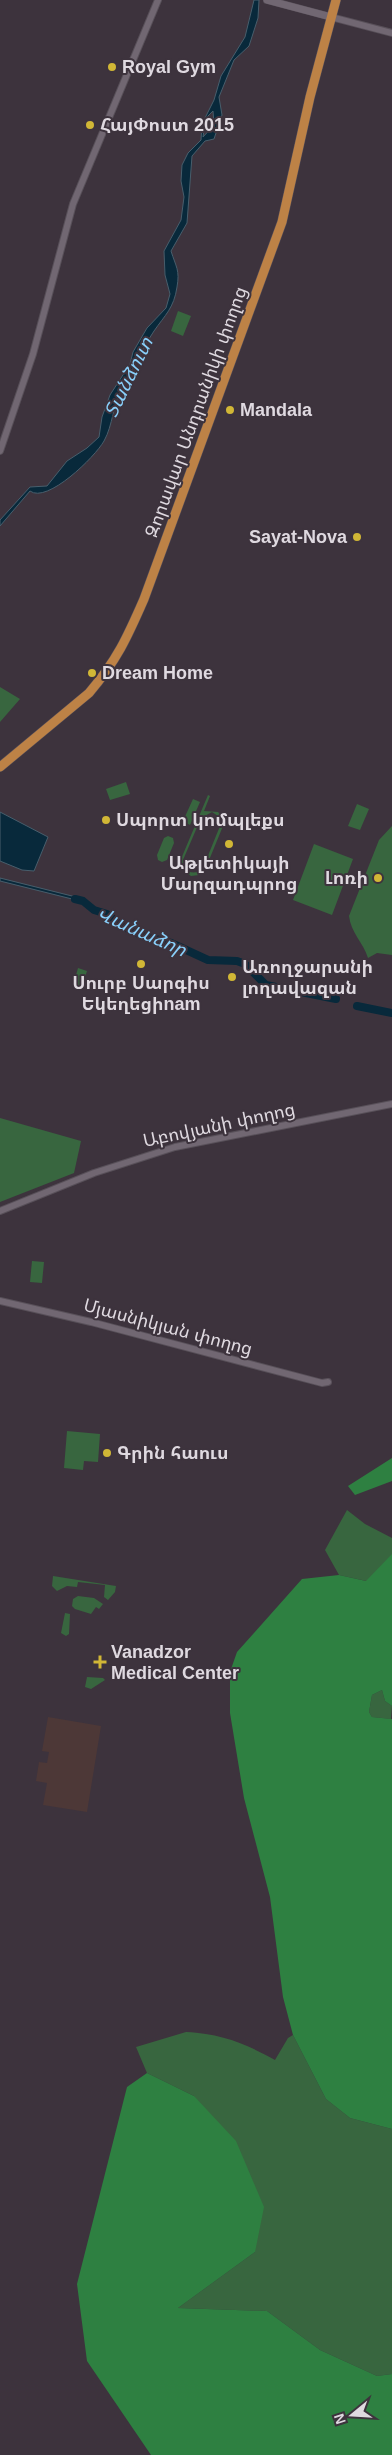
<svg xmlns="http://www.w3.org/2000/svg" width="392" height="2455" font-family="Helvetica,'Noto Sans Armenian',sans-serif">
<rect width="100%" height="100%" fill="#3d333d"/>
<!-- industrial -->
<path fill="#4d3837" d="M48,1717L101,1726L87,1812L43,1805L47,1783L36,1781L39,1762L47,1763L49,1752L42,1751Z"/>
<!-- green -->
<path fill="#38663f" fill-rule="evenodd" d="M178,311L191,316L183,336L171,331Z
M0,687L20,699L0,722Z
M126,782L130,794L110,800L106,789Z
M208,795L210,796L204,811L218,812L223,818V826L205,870L199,875L191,876L182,870L181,859ZM212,812L218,816L220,826L203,868C197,874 190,874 184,868L183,860L201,818Z
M193,799L200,802L190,825L183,821Z
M357,804L369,809L360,830L348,826Z
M392,826V955L377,953L368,958C363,942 351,933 349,916L379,840Z
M168,836L173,838L174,843L167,860L162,862L158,860L157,855L164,838Z
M314,844L353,859L332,915L293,900Z
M78,968L87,971L81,989L73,986Z
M0,1118L81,1141L74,1173L0,1202Z
M32,1261L44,1262L42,1283L30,1282Z
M67,1431L100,1434L98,1462L84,1461L83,1470L64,1468Z
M347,1510L365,1524L392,1538V1589L389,1586L339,1575L325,1550Z
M53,1576L116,1586L115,1592L108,1600L104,1597L105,1585L78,1582L77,1587L67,1586L57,1591L52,1586Z
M78,1596L94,1598L103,1604L99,1609L96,1607L91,1614L75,1609L72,1606L73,1599Z
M65,1613L70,1614L69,1634L66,1636L61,1633Z
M87,1677L103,1678L105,1680L91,1689L85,1687Z
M382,1690L385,1701L392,1706L391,1719L372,1717L369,1712L372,1695Z
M186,2032C222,2034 244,2043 275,2060L288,2038L293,2035L326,2099L350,2118L392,2129V2374L377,2376L320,2350L267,2311L178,2308L255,2252L194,2096L147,2073L136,2047Z"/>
<!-- forest -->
<path fill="#2e8041" d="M392,1458V1481L355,1495L348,1486Z
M392,1554V1706L385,1701L382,1690L372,1695L369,1712L372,1717L392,1719V2129L350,2118L326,2099L293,2035L283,1997L270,1897L244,1798L230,1713V1672L237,1652L302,1579L339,1575L366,1581Z
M147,2073L194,2096L236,2141L264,2207L255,2252L178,2308L267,2311L320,2350L377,2376L392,2374V2455H151L87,2361L77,2284L127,2087Z"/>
<!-- water -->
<path fill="#08293b" stroke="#485e6c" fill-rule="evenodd" d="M254,0H259L258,18L249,46L234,60L219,97L222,115L214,139L205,141L192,156L187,223L171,251C176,267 180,270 177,287C174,308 165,315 154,331C142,348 133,369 122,387C113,404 113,425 104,441C95,457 47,504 30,491L0,526V520L30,487L47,486L67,461L87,448L99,437L102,417L110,395L130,364L133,352L147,328L166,308L170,294L165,275L164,251L181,220L184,197L181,181L182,165L188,153L201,140L202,124L214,100L221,76L245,37ZM213,111L214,125L203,137L206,118Z
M0,812L48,837L34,871L22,870L0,861Z
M0,878L72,896L82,899L84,902L0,881Z"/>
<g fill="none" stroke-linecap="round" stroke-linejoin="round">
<!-- river -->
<path stroke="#08293b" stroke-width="8" d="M75,899L83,901L94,910L107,914L122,926L143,936L171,943L208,960L237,961L245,964L266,985L336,999
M357,1006L392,1013"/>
<!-- tertiary casing -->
<g stroke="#585059" stroke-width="8">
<path id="tertiary" d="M331,17L392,33
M0,451L33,354L73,204L158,0
M0,1211L94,1173L175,1147L392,1104
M0,1301L91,1322L322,1383L328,1382"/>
</g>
<!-- secondary casing -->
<g stroke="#585059" stroke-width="8">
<path id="secondary" d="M267,0L331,17"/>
</g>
<!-- trunk casing -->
<g stroke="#585059" stroke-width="10">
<path id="trunk" d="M0,767L89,693C117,660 127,638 144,599L282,222L310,97L336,0"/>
</g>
<!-- tertiary -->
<use href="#tertiary" stroke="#716772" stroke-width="6"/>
<!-- secondary -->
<use href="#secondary" stroke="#716772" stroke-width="7"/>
<!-- trunk -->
<use href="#trunk" stroke="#bd8246" stroke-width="9"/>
</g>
<!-- markers -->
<g fill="#d1b736" stroke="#3d333d" stroke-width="2">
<circle cx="112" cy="67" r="5"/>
<circle cx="90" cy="125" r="5"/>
<circle cx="230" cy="410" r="5"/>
<circle cx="357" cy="537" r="5"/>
<circle cx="92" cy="673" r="5"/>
<circle cx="106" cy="820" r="5"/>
<circle cx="229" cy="844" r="5"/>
<circle cx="378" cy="878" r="5"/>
<circle cx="141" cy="964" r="5"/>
<circle cx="232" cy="977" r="5"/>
<circle cx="107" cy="1453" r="5"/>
<path d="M97.5 1654.5h5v5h5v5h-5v5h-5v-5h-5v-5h5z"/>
</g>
<g text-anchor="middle" stroke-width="4" stroke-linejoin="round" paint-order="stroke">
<!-- poi labels -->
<g font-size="18" font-weight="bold" fill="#dfd9e0" stroke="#3d333d" text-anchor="start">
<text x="122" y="73">Royal Gym</text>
<text x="100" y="131">ՀայՓոստ 2015</text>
<text x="240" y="416">Mandala</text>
<text x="347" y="543" text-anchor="end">Sayat-Nova</text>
<text x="102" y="679">Dream Home</text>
<text x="116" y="826">Սպորտ կոմպլեքս</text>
<text x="229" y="869" text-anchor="middle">Աթլետիկայի<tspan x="229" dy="21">Մարզադպրոց</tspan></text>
<text x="368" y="884" text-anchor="end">Լոռի</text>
<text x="242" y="973">Առողջարանի<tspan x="242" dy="21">լողավազան</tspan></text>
<text x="141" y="989" text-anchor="middle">Սուրբ Սարգիս<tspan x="141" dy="21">Եկեղեցիnam</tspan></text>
<text x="117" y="1459">Գրին հաուս</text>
<text x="111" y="1658">Vanadzor<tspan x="111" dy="21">Medical Center</tspan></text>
</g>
<!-- street labels -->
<g font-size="18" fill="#dfd9e0" stroke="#3d333d">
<text transform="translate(196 412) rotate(-70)" y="6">Զորավար Անդրանիկի փողոց</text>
<text transform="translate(219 1125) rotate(-12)" y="6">Աբովյանի փողոց</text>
<text transform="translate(168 1327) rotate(15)" y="6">Մյասնիկյան փողոց</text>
</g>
<!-- water labels -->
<g font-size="19" font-style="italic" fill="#89d0fb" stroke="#3d333d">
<text transform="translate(128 377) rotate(-64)" y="7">Տանձուտ</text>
<text transform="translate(142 931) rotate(24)" y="7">Վանաձոր</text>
</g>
</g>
<!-- north arrow -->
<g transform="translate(352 2415) rotate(252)" stroke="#3d333d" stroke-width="4" paint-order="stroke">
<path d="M0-4L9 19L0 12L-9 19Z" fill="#dfd9e0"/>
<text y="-8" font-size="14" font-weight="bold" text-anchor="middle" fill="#dfd9e0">N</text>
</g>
</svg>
